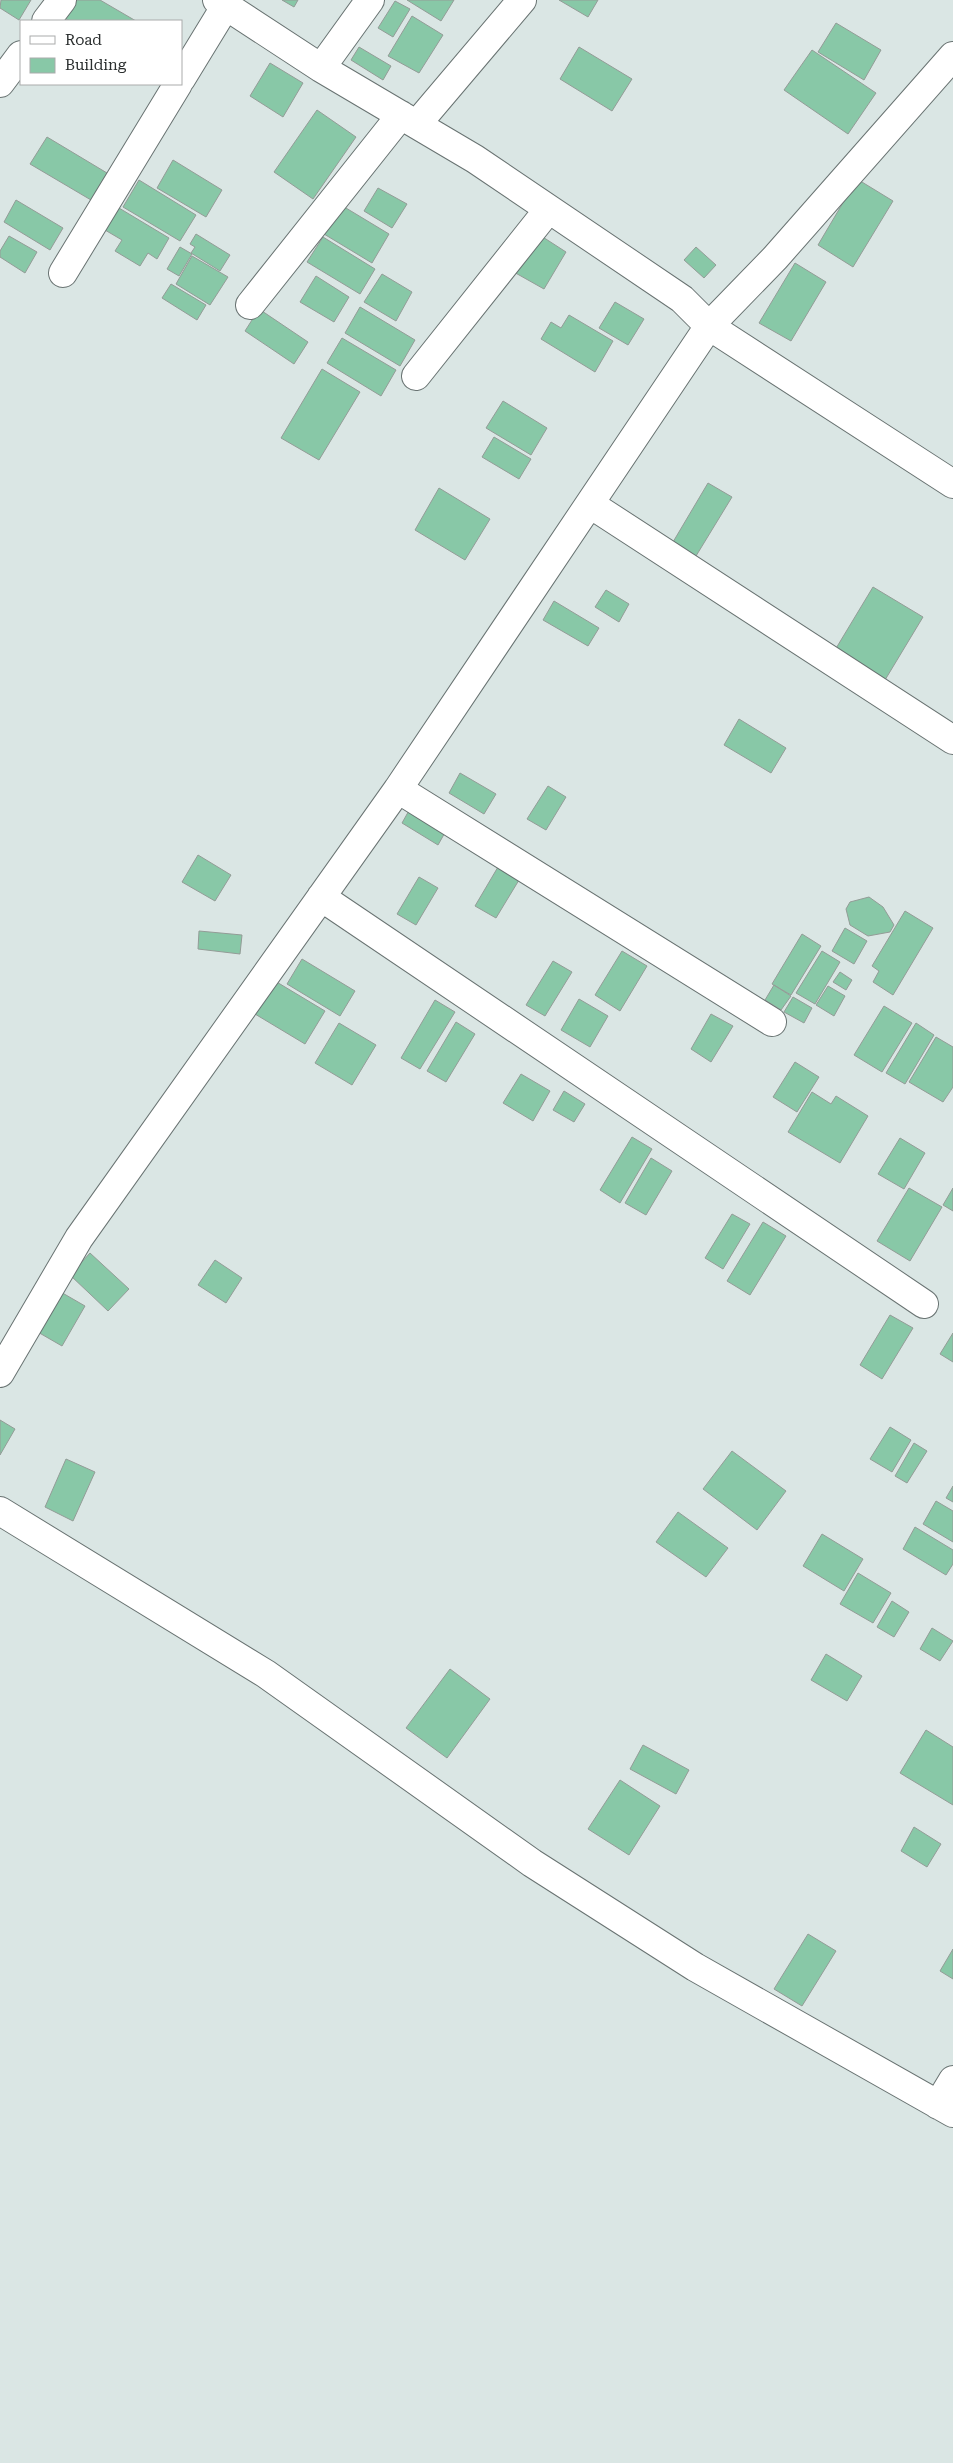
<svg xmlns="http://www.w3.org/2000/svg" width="953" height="2463" font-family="'Roboto Serif',serif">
<rect width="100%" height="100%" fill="#dae6e4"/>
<!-- building -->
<path fill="#88c8a7" stroke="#939c97" d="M1,0H31L19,20L0,8Z
M75,0H100L136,21H70L64,18Z
M282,0H298L294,7Z
M407,0H454L441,21Z
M559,0H598L588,17Z
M395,1L410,9L393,37L378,28Z
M412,16L443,35L419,73L388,56Z
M836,23L881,50L864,80L818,52Z
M359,47L391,66L383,80L351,60Z
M579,47L632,79L612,111L560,79Z
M812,50L876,93L848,134L784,90Z
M270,63L303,83L283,117L250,96Z
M317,110L356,137L313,199L274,172Z
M47,137L107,173L91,200L30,164Z
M173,160L222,190L206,217L157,188Z
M857,179L893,201L853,267L818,245Z
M139,180L196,215L180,241L123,207Z
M378,188L407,204L392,228L364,211Z
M16,200L63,228L50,250L4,222Z
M336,202L389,234L372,263L319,231Z
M119,208L169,238L157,259L148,253L140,266L115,251L122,240L105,230Z
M535,232L566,252L544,289L512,271Z
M196,234L230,255L220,271L191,253L195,247L190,244Z
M9,236L37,252L25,273L0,257V251Z
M323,237L375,269L360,294L307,262Z
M180,247L192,254L179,276L167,269Z
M696,247L716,265L704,278L684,260Z
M192,256L228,277L210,305L176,284Z
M795,263L826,282L791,341L759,323Z
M382,274L412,292L396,321L364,302Z
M316,276L349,297L334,322L300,302Z
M171,284L206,305L197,320L162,298Z
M615,302L644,319L628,345L599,328Z
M360,307L415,340L400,366L345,333Z
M259,309L308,342L294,364L245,331Z
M569,315L613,341L595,372L541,339L551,322L561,328Z
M342,338L396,370L381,396L327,363Z
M322,369L360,392L319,460L281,438Z
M503,401L547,428L531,455L486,428Z
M494,437L531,459L519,479L482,457Z
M708,483L732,497L696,556L673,542Z
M439,488L490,519L465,560L415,530Z
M873,587L923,617L885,680L835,650Z
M606,590L629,604L619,622L595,607Z
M554,601L599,628L588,646L543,620Z
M739,719L786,748L771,773L724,745Z
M460,773L496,794L484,814L449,793Z
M548,786L566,797L546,830L527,819Z
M411,807L447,829L438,845L402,823Z
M198,855L231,875L215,901L182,882Z
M498,867L519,880L496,918L475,906Z
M419,877L438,888L416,925L397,914Z
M869,897L883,907L894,925L890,932L868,936L850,925L846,909L850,902Z
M905,911L933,928L893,995L873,982L879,971L872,966Z
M845,928L867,941L854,964L832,951Z
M199,931L242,935L240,954L198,949Z
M802,934L821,946L791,995L772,984Z
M622,951L647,966L620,1011L595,995Z
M822,951L840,962L815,1004L796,993Z
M302,959L355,991L340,1016L287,984Z
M553,961L572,972L545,1016L526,1005Z
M840,972L852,980L846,990L833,982Z
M270,978L325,1011L305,1044L250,1011Z
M774,985L791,996L781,1010L765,1000Z
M828,986L845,996L834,1016L816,1005Z
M793,997L812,1008L804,1023L784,1012Z
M579,999L608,1016L590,1047L561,1030Z
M435,1000L455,1012L420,1069L401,1058Z
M884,1006L912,1023L882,1072L854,1055Z
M711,1014L733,1026L711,1062L691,1049Z
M456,1022L475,1034L446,1082L427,1071Z
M339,1023L376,1045L352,1085L315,1063Z
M916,1023L934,1035L905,1084L886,1073Z
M936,1037L953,1047V1087L943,1102L909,1082Z
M795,1062L819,1077L797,1112L773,1097Z
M521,1074L550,1091L533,1121L503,1103Z
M564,1091L585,1104L574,1122L553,1110Z
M812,1092L831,1104L836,1096L868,1116L840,1163L788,1132Z
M632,1137L652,1149L620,1203L600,1190Z
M900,1138L925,1153L904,1189L878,1174Z
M651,1158L672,1171L646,1215L625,1203Z
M909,1188L942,1207L910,1261L877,1241Z
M953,1188V1211L943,1205Z
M732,1214L750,1224L723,1269L705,1258Z
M763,1222L786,1236L750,1295L727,1281Z
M90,1253L129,1289L108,1311L70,1275Z
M215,1260L242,1278L226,1303L198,1285Z
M59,1291L85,1306L62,1346L36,1331Z
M890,1315L913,1328L882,1379L860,1365Z
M953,1333V1362L940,1354Z
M0,1420L15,1429L0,1455Z
M890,1427L911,1440L892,1472L870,1459Z
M914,1443L927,1451L907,1483L895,1476Z
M732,1451L786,1491L757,1530L703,1489Z
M66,1459L95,1472L73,1521L45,1507Z
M953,1486V1502L946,1498Z
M936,1501L953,1511V1542L923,1524Z
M678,1512L728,1548L706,1577L656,1542Z
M915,1527L953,1550V1564L946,1575L903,1549Z
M822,1534L863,1559L844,1591L803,1566Z
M858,1573L891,1593L873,1623L840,1604Z
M892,1601L909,1612L894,1637L877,1627Z
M932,1628L953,1641L940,1661L920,1649Z
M826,1654L862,1676L847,1701L811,1680Z
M450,1669L490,1699L447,1758L406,1728Z
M926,1730L953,1747V1805L900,1773Z
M643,1745L689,1770L676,1794L630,1769Z
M620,1780L660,1806L629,1855L588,1829Z
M914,1827L941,1844L927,1867L901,1851Z
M808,1934L836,1951L802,2006L774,1989Z
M953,1949V1979L940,1971Z"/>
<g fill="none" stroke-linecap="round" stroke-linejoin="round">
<!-- minor casing -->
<g stroke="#697372" stroke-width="30">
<path id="minor" d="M46,21L62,0
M953,56L775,258L709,326L953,484
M321,68L370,0
M181,79L225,7
M0,83L21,55
M417,124L522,0
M63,273L178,84
M250,305L401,115
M416,376L548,210
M590,504L953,740
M398,789L772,1022
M321,897L924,1304
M0,1373L79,1238L398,789L709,326L682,299L475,159L321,68L217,0
M0,1511L266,1674L532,1863L695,1967L953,2113
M938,2105L953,2080"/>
</g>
<!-- minor -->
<use href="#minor" stroke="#fff" stroke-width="28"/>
</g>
<!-- legend -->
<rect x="20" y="20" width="162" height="65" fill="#ffffff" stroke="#aaabab"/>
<rect x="30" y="36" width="25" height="8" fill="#ffffff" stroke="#aaabab"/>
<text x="65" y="45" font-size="15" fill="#2a2e2e">Road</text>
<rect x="30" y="58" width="25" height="15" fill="#88c8a7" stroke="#aaabab"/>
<text x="65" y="70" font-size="15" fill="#2a2e2e">Building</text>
</svg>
